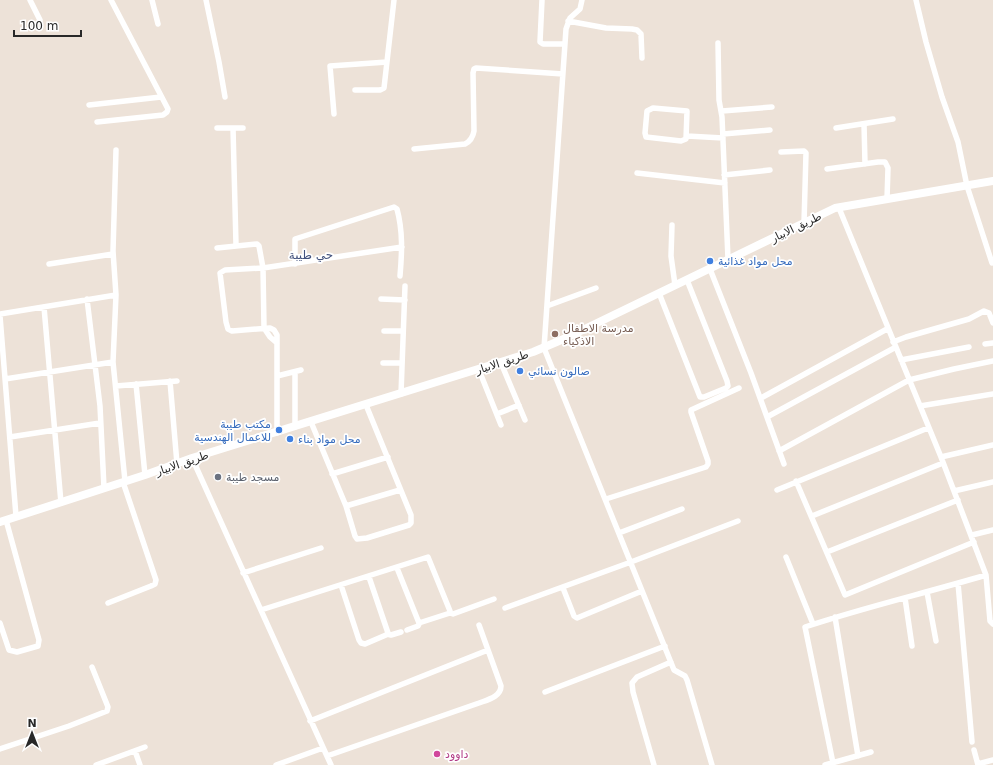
<svg xmlns="http://www.w3.org/2000/svg" width="993" height="765" font-family="'DejaVu Sans','Noto Naskh Arabic',sans-serif">
<rect width="100%" height="100%" fill="#ede2d8"/>
<g fill="none" stroke-linecap="round" stroke-linejoin="round">
<!-- street -->
<path stroke="#fff" stroke-width="5.5" d="M30,0L40,20
M152,0L158,24
M206,0L219,62L225,97
M542,0L540,42L543,44H565
M582,0L580,9L570,18L566,29L544,348L674,670L685,676L687,680L712,765
M916,0L926,42L942,97L958,142L967,186L992,263
M568,21L606,28L632,29L637,30L641,34L642,58
M718,43L719,100L722,117L728,259
M355,90H380L384,88L394,0
M89,105L161,97
M653,108L687,111L686,139L681,141L646,137L645,133L647,111Z
M722,111L772,107
M334,114L330,66L387,62
M97,122L163,115L167,112L168,109L111,0
M864,124L865,164
M217,128H243
M233,128L236,245
M836,128L893,119
M723,134L770,130
M687,136L723,138
M414,149L465,144C471,141 473,137 474,131L473,73L474,69L476,68L563,74
M116,150L113,251L116,295L113,362L125,481
M781,152L804,151L806,153L804,223
M827,169L878,162H885L888,168L887,199
M637,173L725,183
M724,175L770,170
M672,225L671,256L675,285
M217,248L257,244L259,246L263,268L264,328L270,337L277,343
M49,264L113,254
M295,264V239L394,207L397,209C403,231 402,253 400,276
M710,269L751,373L784,464
M659,293L700,397H704L726,388L728,386L727,381L687,280
M87,299L100,406L104,488
M381,299L405,300
M547,306L596,288
M44,307L61,503
M0,314L116,295
M0,316L16,516
M384,331H403
M893,342L906,337L969,319L984,311L989,313L993,323
M985,344L993,343
M901,360L969,347
M383,363H402
M501,363L525,420
M479,370L501,425
M277,376L301,370
M5,379L113,362
M170,381L177,464
M136,384L145,475
M116,386L177,381
M401,394L405,286
M761,398L887,329
M920,406L993,394
M497,414L519,405
M767,417L896,347
M311,422L346,506L355,536L357,539L367,538L409,525L411,523V515L366,405
M295,427V373
M277,433V335L274,330L270,328L232,331L228,329L226,322L220,273L225,270L263,268L402,247
M10,437L100,423
M779,451L909,380L954,369L993,361
M941,457L993,445
M192,458L331,765
M332,474L388,457
M796,481L845,595L974,542
M777,490L928,428
M954,491L993,482
M606,499L706,467L708,464V461L691,412V410L739,388
M346,506L400,490
M812,516L943,463
M619,533L682,509
M972,535L993,530
M827,552L958,500
M786,557L813,624
M243,573L321,548
M986,575L990,621L993,624
M958,583L972,742
M341,585L359,640L361,643L365,644L386,635L388,633L369,577
M563,588L574,616L577,618L642,591
M927,592L936,641
M905,598L912,646
M108,603L151,586L155,584L156,580L123,482
M505,608L631,562L738,521
M261,610L428,557L450,611V613L419,623L397,568
M450,613L453,614L494,599
M835,617L858,756
M0,623L9,650L17,652L38,646L39,640L6,520
M407,630L418,626L419,624
M387,634L391,635L401,632
M545,692L665,646
M310,721L488,650
M0,749L69,726L107,711L108,707L92,667
M974,750L978,765
M135,751L140,765
M327,756L479,703C487,700 501,697 501,686L479,625
M833,763L805,627C865,607 926,593 986,575L941,457L839,208
M978,764L993,760
M96,765L145,747
M276,765L323,748
M654,765L633,692L632,683L637,677L671,662
M825,765L871,752"/>
<!-- secondary -->
<path stroke="#fff" stroke-width="8" d="M0,522L145,475L192,458L533,352L566,338L835,208L993,181"/>
</g>
<!-- markers -->
<g fill="#3f7fe0" stroke="#fff" stroke-width="1.5">
<circle cx="710" cy="261" r="4"/>
<circle cx="520" cy="371" r="4"/>
<circle cx="279" cy="430" r="4"/>
<circle cx="290" cy="439" r="4"/>
</g>
<circle fill="#8d6e63" stroke="#fff" stroke-width="1.5" cx="555" cy="334" r="4"/>
<circle fill="#6b7280" stroke="#fff" stroke-width="1.5" cx="218" cy="477" r="4"/>
<circle fill="#d1479c" stroke="#fff" stroke-width="1.5" cx="437" cy="754" r="4"/>
<g text-anchor="middle" stroke-width="3.5" stroke-linejoin="round" paint-order="stroke">
<!-- street labels -->
<g font-size="11" fill="#282828" stroke="#fff">
<text transform="translate(796 227) rotate(-26)" y="4">طريق الابيار</text>
<text transform="translate(502 362) rotate(-18)" y="4">طريق الابيار</text>
<text transform="translate(182 463) rotate(-19)" y="4">طريق الابيار</text>
</g>
<!-- shop labels -->
<g font-size="11" fill="#366cbe" stroke="#fff" text-anchor="start">
<text x="718" y="265">محل مواد غذائية</text>
<text x="528" y="375">صالون نسائي</text>
<text x="271" y="428" text-anchor="end">مكتب طيبة<tspan x="271" dy="13">للاعمال الهندسية</tspan></text>
<text x="298" y="443">محل مواد بناء</text>
</g>
<!-- education labels -->
<g font-size="11" fill="#785e54" stroke="#fff" text-anchor="start">
<text x="563" y="332">مدرسة الاطفال<tspan x="563" dy="13">الاذكياء</tspan></text>
</g>
<!-- worship labels -->
<g font-size="11" fill="#5b616d" stroke="#fff" text-anchor="start">
<text x="226" y="481">مسجد طيبة</text>
</g>
<!-- hotel labels -->
<g font-size="11" fill="#b23c85" stroke="#fff" text-anchor="start">
<text x="445" y="758">داوود</text>
</g>
<!-- neighbourhood labels -->
<g font-size="12" fill="#44537e" stroke="#fff">
<text x="311" y="259">حي طيبة</text>
</g>
</g>
<!-- north arrow -->
<g transform="translate(32 733)" stroke="#ffffff" stroke-width="3" paint-order="stroke">
<path d="M0-3L7 15L0 10L-7 15Z" fill="#282828"/>
<text y="-6" font-size="11" font-weight="bold" text-anchor="middle" fill="#282828">N</text>
</g>
<!-- scale -->
<path d="M14 30v6h67v-6" fill="none" stroke="#282828" stroke-width="2"/>
<text x="20" y="30" font-size="12" fill="#282828" stroke="#ffffff" stroke-width="3" paint-order="stroke">100 m</text>
</svg>
